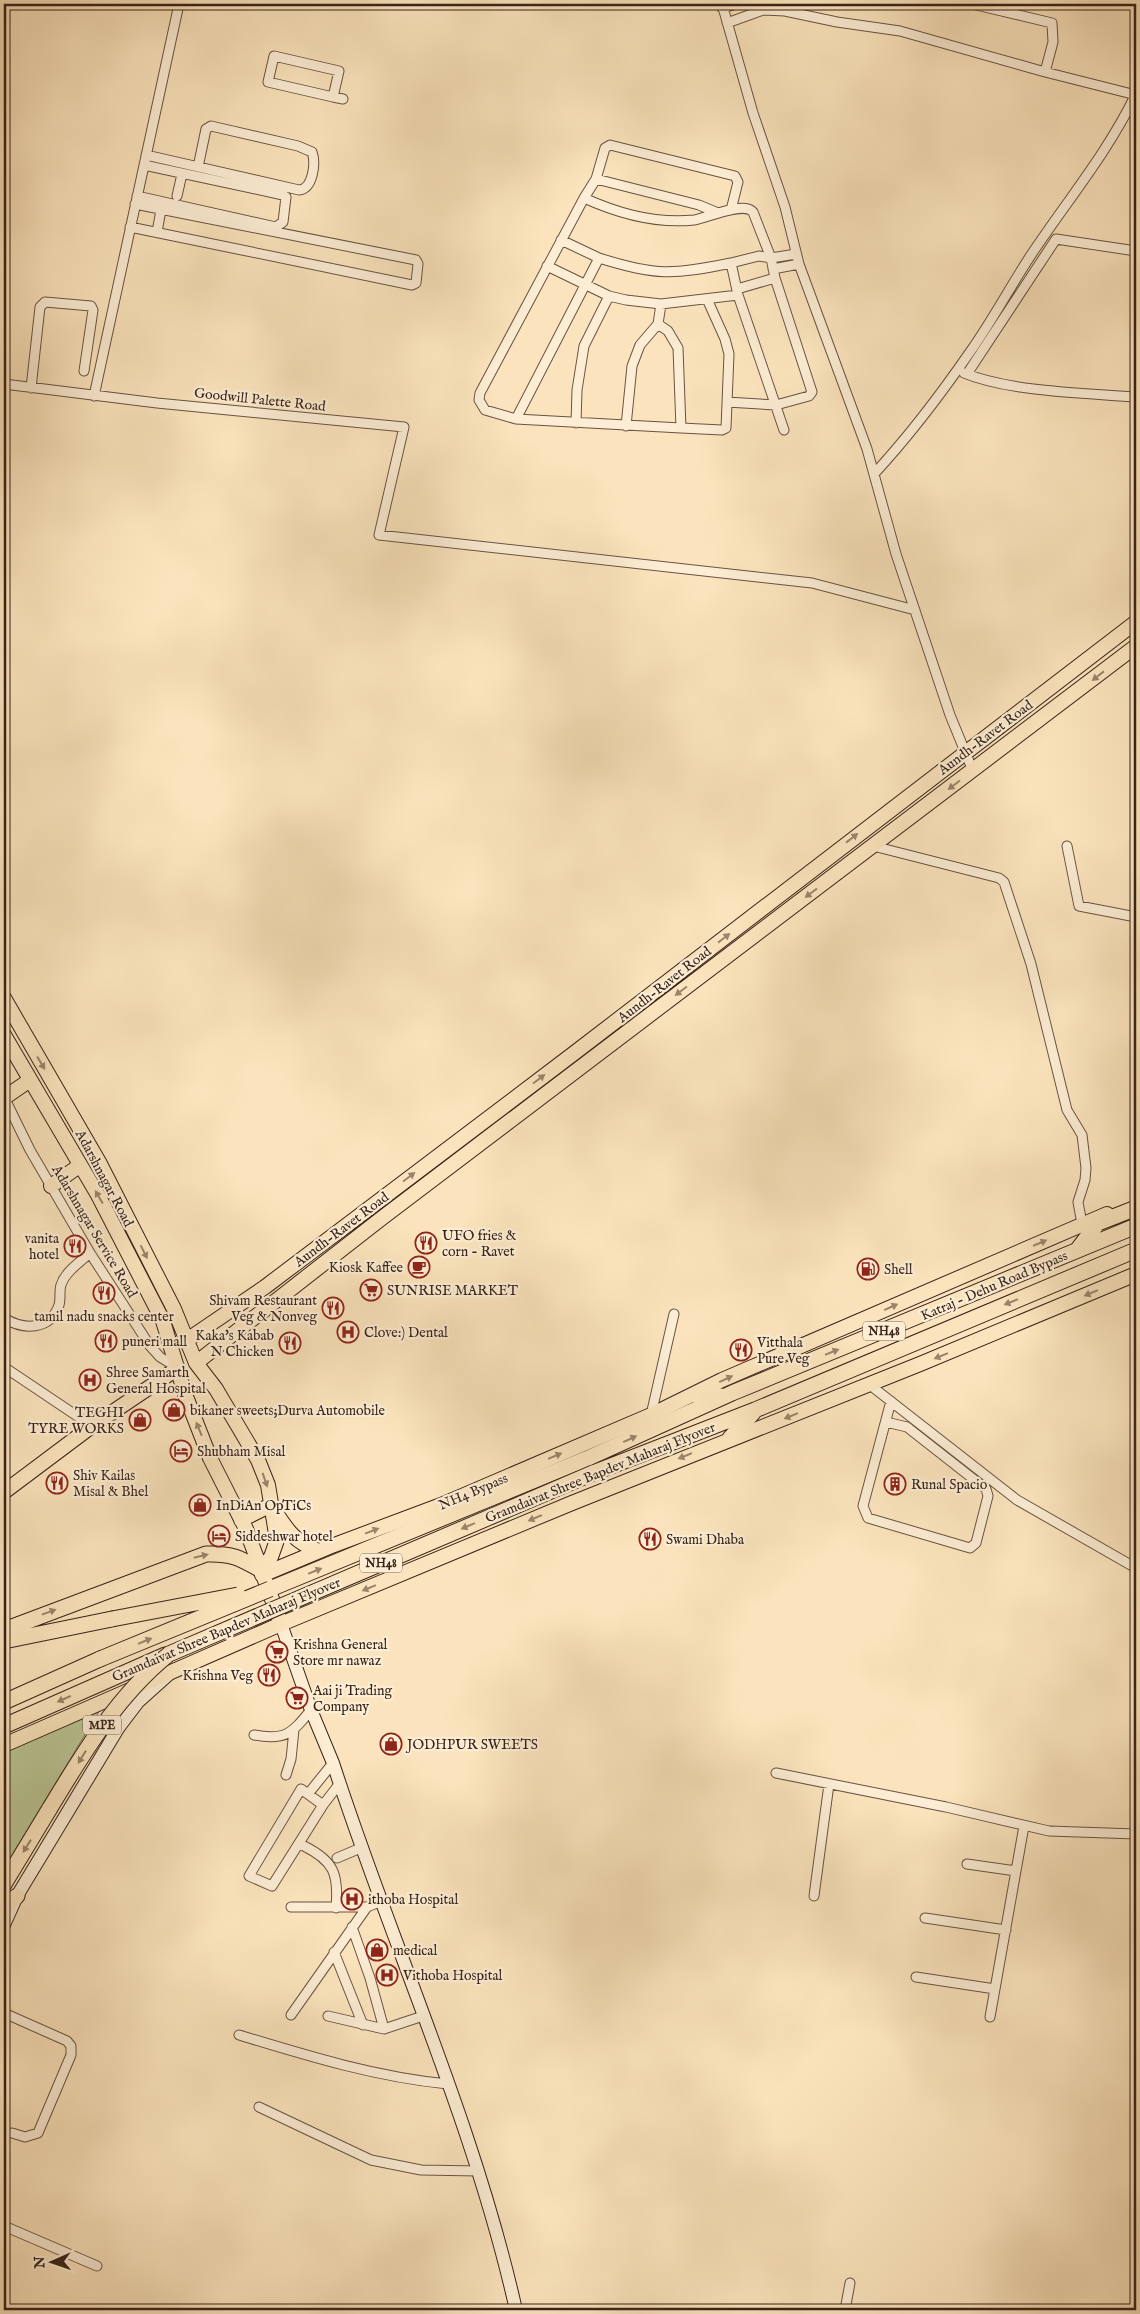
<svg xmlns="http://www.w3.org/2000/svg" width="1140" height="2314" font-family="'IM FELL English',serif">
<rect width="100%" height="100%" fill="#fbe4bd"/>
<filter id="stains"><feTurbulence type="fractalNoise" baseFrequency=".004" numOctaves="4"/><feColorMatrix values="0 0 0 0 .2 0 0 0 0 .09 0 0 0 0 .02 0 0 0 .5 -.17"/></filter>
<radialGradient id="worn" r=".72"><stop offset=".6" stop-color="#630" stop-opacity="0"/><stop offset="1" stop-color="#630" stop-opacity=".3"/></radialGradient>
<!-- green -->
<path fill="#bac595" stroke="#797457" d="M100,1710L4,1868V1749Z"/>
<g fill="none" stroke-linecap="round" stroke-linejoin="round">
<!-- street casing -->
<g stroke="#695342" stroke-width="11">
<path id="street" d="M722,4L753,113L785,207L799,264L867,449L896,554L950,715L973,771
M972,4L1052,23L1053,42L1045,72
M722,8L737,4
M763,10L785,11L837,22L900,31L1045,72L1136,95
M727,23L763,10L761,4
M333,97L339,71L274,56L268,82L333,97L343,99
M146,155L299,190C313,189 316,163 312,152L298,146L211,126L206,129L198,167
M596,179L605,148L610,145L735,176L738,182L731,210
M137,196L276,227L283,222L286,197L283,195L144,165
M177,196L182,174
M584,198L596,179L699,205L718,213
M130,227L412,285L416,283L418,264L416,260L135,204
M157,232L161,210
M561,240L599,258
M547,266L609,296L626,300L661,304L738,295L731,263L759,256L771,258L796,254
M773,269L799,264
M737,289L775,278
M738,295L784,430
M658,324L668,331L678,348L681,428L516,419L599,258C656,276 673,275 731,263
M964,373C1010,392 1086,393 1136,397
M967,374L1056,239L1136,251
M4,384L157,403L404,427L379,535L812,583L915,610
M31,388L40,307L45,302L91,306L93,310L84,371
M94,396L179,4
M516,419L485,410L479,400L480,393L584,198C617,213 656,224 694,220C707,218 743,201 753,212L771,258L775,278L812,392L809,396L776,405L727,402
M576,423L577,390L584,346L609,296
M626,426L632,366L640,345L658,324L661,304
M681,428L722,430L726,428L729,354L725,339L707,299
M874,474C909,436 941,394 970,352C992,321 1010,287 1031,255C1067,201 1108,152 1136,94
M873,846L999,878L1004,882L1031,964L1067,1110L1082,1135L1086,1168L1085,1180L1078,1202L1082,1224
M1067,846L1079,906L1136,917
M4,1097L30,1150L90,1253L150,1346L160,1357L178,1368
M4,1318C23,1330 50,1331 59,1305C61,1298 59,1291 61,1285C65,1272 80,1262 90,1253
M4,1367L92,1426
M870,1385L1017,1500L1136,1568
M651,1415L674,1314
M886,1422L907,1427L986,1489L988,1496L976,1543L970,1548L868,1518L863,1506L891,1401
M254,1735C286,1741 292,1733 311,1710
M776,1773L946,1807L1049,1831L1136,1834
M286,1775L291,1759L294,1730
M308,1794L333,1763
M323,1805L301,1789L249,1876L272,1886L323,1805L340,1783
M304,1846C334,1861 339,1874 336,1908
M337,1858L363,1847
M967,1864L1016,1871
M814,1896L829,1784
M291,1907H367
M925,1918L1006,1930
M352,1927L370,1978L384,2029
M334,1952L363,2025
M916,1977L995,1989
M4,2013L67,2041L71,2046V2055L38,2133L25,2137L12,2133
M291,2015L367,1907L382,1901
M328,2016L384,2029L423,2016
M990,2017L1024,1826
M239,2035C308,2056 376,2077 448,2084
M259,2107L371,2160L421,2170L479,2171
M4,2226L97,2266
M845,2310L850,2283"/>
</g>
<!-- secondary casing -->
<g stroke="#382319" stroke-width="14">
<path id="secondary" d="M281,1624L311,1710L333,1763C392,1946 474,2122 516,2310
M4,1925L17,1896L119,1727L138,1702L168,1675"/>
</g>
<!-- primary casing -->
<g stroke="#382319" stroke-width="16">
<path id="primary" d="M4,998L99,1162L174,1309L196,1363L216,1389L258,1460L268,1485L277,1540L271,1557L261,1570
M4,1035L98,1195L163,1321L185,1394L210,1458L246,1529L279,1618
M4,1098L30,1080
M51,1186L79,1166
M187,1340L265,1287L573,1054L1136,622
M196,1363L382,1218L1136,646
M4,1492L92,1426L178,1368
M241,1520L271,1505C286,1528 293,1542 319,1551
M262,1575L329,1547L441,1505L651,1415L722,1380L1107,1214
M4,1745L281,1624L572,1503L920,1364L1136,1274"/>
</g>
<!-- highway casing -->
<g stroke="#382319" stroke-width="17">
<path id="highway" d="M1078,1249L1098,1223L1136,1208
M695,1395L721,1396
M730,1438L753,1413
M593,1473L755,1410L1136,1250
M270,1589L586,1459L732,1393L1136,1226
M4,1630L206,1554C231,1553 240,1558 261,1570
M4,1641L112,1619
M4,1702L100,1659
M4,1726L165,1655
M4,1884L50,1808
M4,1907L17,1896"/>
</g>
<!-- street -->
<use href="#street" stroke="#fcedd4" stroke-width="9"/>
<!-- secondary -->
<use href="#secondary" stroke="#fcedd4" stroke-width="12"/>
<!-- primary -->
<use href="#primary" stroke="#fbe4bd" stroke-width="14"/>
<!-- highway -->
<use href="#highway" stroke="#fbe4bd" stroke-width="15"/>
<!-- highway-bridge casing -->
<g stroke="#382319" stroke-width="17" stroke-linecap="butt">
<path id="highway-bridge" d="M112,1619L238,1595
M100,1659L270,1589
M50,1808C84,1752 117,1696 169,1654L593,1473"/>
</g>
<!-- highway-bridge -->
<use href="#highway-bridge" stroke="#fbe4bd" stroke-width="15"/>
</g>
<!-- one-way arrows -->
<defs><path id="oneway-solid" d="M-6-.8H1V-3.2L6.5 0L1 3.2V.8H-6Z" transform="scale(1.25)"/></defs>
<g fill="#9a846b">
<use href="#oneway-solid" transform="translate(1098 676) rotate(142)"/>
<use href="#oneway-solid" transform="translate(954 785) rotate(143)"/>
<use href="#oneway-solid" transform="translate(852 838) rotate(-38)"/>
<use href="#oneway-solid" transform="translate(811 893) rotate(143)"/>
<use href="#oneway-solid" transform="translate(724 938) rotate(-38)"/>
<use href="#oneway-solid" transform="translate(681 991) rotate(143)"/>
<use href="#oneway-solid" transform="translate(41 1063) rotate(59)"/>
<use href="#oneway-solid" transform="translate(539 1079) rotate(-37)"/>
<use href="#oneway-solid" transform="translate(409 1177) rotate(-37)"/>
<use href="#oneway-solid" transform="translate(99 1197) rotate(-120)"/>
<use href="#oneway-solid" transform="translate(1040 1243) rotate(-23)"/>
<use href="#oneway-solid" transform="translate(144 1252) rotate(63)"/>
<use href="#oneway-solid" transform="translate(1091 1293) rotate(157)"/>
<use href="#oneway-solid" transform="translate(1011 1302) rotate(158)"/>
<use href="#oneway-solid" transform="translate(891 1307) rotate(-24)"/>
<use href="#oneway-solid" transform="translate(832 1352) rotate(-22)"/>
<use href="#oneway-solid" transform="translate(941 1356) rotate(158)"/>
<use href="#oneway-solid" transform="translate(726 1379) rotate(-25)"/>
<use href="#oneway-solid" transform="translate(791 1416) rotate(158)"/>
<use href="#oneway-solid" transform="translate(199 1429) rotate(-112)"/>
<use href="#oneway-solid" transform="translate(630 1439) rotate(-25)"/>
<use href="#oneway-solid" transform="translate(555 1456) rotate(-23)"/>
<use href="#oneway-solid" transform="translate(685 1456) rotate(158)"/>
<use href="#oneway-solid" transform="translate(265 1480) rotate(71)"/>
<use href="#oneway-solid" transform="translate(535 1518) rotate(157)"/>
<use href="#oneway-solid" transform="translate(468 1526) rotate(157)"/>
<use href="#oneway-solid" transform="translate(372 1531) rotate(-21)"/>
<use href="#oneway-solid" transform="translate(201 1556) rotate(-13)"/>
<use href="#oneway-solid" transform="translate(315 1571) rotate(-22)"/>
<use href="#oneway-solid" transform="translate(369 1588) rotate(158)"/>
<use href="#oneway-solid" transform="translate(49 1612) rotate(-20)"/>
<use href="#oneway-solid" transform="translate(145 1641) rotate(-22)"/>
<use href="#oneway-solid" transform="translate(64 1699) rotate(156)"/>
<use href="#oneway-solid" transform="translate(82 1757) rotate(122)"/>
<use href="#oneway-solid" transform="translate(27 1846) rotate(122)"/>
</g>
<!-- icons -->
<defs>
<g id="restaurant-ring" transform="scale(1.125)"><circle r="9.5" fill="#fcedd4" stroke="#8f2418" stroke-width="1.5"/><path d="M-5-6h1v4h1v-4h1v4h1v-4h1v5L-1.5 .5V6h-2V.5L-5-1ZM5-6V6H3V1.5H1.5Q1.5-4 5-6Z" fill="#8f2418"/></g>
<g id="cafe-ring" transform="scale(1.125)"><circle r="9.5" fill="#fcedd4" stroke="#8f2418" stroke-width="1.5"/><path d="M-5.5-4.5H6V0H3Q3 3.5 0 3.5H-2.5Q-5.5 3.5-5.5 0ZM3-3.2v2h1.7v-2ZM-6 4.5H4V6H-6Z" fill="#8f2418"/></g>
<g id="fuel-ring" transform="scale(1.125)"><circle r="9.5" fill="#fcedd4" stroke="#8f2418" stroke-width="1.5"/><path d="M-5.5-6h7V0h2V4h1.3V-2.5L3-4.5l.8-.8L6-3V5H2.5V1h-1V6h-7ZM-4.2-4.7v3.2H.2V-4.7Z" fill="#8f2418"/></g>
<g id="supermarket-ring" transform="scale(1.125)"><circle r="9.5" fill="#fcedd4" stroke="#8f2418" stroke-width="1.5"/><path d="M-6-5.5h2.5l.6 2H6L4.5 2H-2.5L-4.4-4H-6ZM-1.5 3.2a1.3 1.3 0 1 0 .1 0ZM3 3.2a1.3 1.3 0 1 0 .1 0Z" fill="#8f2418"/></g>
<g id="hospital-ring" transform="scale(1.125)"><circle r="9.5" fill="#fcedd4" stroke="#8f2418" stroke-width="1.5"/><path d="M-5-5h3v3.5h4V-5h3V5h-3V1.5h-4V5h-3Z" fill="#8f2418"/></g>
<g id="shop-ring" transform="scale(1.125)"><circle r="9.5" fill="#fcedd4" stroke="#8f2418" stroke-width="1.5"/><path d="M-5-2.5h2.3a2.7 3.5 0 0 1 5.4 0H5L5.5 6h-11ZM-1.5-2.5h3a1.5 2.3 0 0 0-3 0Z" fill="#8f2418"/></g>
<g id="hotel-ring" transform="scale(1.125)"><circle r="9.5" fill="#fcedd4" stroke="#8f2418" stroke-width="1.5"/><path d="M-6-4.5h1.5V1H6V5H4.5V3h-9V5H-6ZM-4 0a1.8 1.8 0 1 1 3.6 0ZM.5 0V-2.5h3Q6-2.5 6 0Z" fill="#8f2418"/></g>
<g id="building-ring" transform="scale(1.125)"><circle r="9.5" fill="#fcedd4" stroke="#8f2418" stroke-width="1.5"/><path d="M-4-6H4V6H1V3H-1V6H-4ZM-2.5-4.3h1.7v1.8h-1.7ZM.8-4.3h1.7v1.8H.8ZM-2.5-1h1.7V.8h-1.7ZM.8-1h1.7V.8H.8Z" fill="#8f2418"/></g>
</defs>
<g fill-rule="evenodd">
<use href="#restaurant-ring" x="426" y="1243"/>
<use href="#restaurant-ring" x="75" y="1246"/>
<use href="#cafe-ring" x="419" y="1267"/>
<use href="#fuel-ring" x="868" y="1269"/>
<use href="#supermarket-ring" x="371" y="1290"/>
<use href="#restaurant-ring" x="104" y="1293"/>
<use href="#restaurant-ring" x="333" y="1308"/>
<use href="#hospital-ring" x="348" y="1332"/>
<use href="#restaurant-ring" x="106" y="1341"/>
<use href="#restaurant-ring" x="290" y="1343"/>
<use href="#restaurant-ring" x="741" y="1350"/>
<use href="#hospital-ring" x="90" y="1380"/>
<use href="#shop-ring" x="174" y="1410"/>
<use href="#shop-ring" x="140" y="1420"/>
<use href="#hotel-ring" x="181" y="1451"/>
<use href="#restaurant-ring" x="57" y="1483"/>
<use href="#building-ring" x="895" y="1484"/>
<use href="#shop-ring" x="200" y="1505"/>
<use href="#hotel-ring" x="219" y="1536"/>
<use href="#restaurant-ring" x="650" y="1539"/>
<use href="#supermarket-ring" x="277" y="1652"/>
<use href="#restaurant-ring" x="269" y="1675"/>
<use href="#supermarket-ring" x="297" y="1698"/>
<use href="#shop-ring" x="391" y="1744"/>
<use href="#hospital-ring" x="352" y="1899"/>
<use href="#shop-ring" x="377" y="1950"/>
<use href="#hospital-ring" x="387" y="1975"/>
</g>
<g text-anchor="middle" stroke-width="4.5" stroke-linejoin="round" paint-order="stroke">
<!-- shield labels -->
<g fill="#fcedd4" stroke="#736051" stroke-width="1">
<rect x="863" y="1321.5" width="42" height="19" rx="4"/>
<rect x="360" y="1553.5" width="42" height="19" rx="4"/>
<rect x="83" y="1715.5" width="38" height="19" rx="4"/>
</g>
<g font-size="12" font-weight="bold" fill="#382319">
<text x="884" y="1335">NH48</text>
<text x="381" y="1567">NH48</text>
<text x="102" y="1729">MPE</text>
</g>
<!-- street labels -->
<g font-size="14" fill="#382319" stroke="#fcedd4">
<text transform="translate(260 399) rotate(6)" y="5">Goodwill Palette Road</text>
<text transform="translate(985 737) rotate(-37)" y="5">Aundh-Ravet Road</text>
<text transform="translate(664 984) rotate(-38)" y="5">Aundh-Ravet Road</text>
<text transform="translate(105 1178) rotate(62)" y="5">Adarshnagar Road</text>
<text transform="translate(341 1229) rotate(-37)" y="5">Aundh-Ravet Road</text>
<text transform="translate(95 1231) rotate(59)" y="5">Adarshnagar Service Road</text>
<text transform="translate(994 1285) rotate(-23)" y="5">Katraj - Dehu Road Bypass</text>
<text transform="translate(600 1472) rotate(-22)" y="5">Gramdaivat Shree Bapdev Maharaj Flyover</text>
<text transform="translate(473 1491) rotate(-23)" y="5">NH4 Bypass</text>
<text transform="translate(226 1629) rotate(-23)" y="5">Gramdaivat Shree Bapdev Maharaj Flyover</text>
</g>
<!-- poi labels -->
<g font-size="14" fill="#382319" stroke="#fcedd4" text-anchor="start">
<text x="442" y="1240">UFO fries &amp;<tspan x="442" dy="16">corn - Ravet</tspan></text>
<text x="59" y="1243" text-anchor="end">vanita<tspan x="59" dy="16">hotel</tspan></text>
<text x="403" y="1272" text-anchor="end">Kiosk Kaffee</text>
<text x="884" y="1274">Shell</text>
<text x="387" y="1295">SUNRISE MARKET</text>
<text x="317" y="1305" text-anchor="end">Shivam Restaurant<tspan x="317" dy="16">Veg &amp; Nonveg</tspan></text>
<text x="104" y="1321" text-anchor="middle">tamil nadu snacks center</text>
<text x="364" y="1337">Clove:) Dental</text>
<text x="274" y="1340" text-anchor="end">Kaka's Kabab<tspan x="274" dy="16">N Chicken</tspan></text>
<text x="122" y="1346">puneri mall</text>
<text x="757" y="1347">Vitthala<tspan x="757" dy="16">Pure Veg</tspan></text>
<text x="106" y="1377">Shree Samarth<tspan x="106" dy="16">General Hospital</tspan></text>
<text x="190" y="1415">bikaner sweets;Durva Automobile</text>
<text x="124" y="1417" text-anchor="end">TEGHI<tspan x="124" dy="16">TYRE WORKS</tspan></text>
<text x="197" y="1456">Shubham Misal</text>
<text x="73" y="1480">Shiv Kailas<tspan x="73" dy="16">Misal &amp; Bhel</tspan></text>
<text x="911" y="1489">Runal Spacio</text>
<text x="216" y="1510">InDiAn OpTiCs</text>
<text x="235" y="1541">Siddeshwar hotel</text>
<text x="666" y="1544">Swami Dhaba</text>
<text x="293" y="1649">Krishna General<tspan x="293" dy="16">Store mr nawaz</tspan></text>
<text x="253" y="1680" text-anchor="end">Krishna Veg</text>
<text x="313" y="1695">Aai ji Trading<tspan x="313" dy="16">Company</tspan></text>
<text x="407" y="1749">JODHPUR SWEETS</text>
<text x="368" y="1904">ithoba Hospital</text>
<text x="393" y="1955">medical</text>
<text x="403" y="1980">Vithoba Hospital</text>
</g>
</g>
<!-- margin -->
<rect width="1140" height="2314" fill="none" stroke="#fbe4bd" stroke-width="20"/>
<rect x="5" y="5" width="1130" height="2304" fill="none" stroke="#382319" stroke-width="2.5"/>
<rect x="10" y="10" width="1120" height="2294" fill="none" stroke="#382319"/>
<!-- north arrow -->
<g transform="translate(52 2262) rotate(268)" stroke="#fcedd4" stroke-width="4" paint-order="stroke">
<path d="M0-4L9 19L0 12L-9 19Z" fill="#382319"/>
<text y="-8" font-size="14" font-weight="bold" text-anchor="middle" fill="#382319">N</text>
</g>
<rect width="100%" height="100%" filter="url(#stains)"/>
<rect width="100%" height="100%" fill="url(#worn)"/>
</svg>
